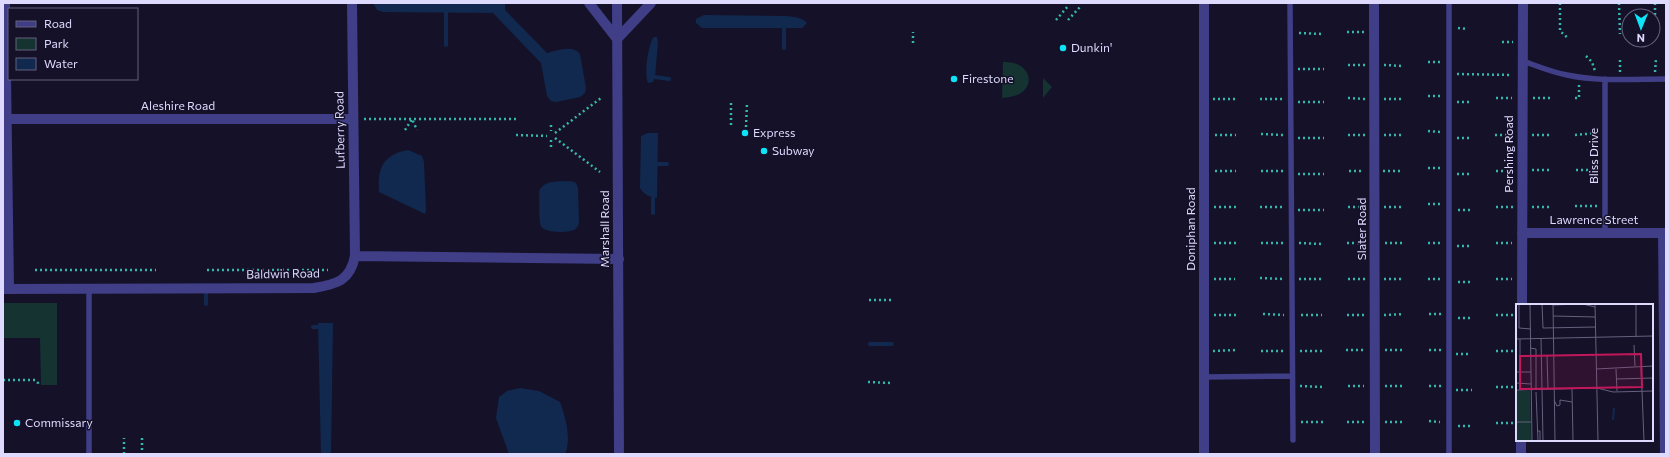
<svg xmlns="http://www.w3.org/2000/svg" width="1669" height="457" font-family="Commissioner,sans-serif">
<rect width="100%" height="100%" fill="#151129"/>
<!-- green -->
<path fill="#143331" d="M1003,62C1035,60 1040,97 1002,98Z
M1043,78L1052,87L1043,98Z
M3,303H57V385H41L40,338H3Z"/>
<!-- water -->
<path fill="#11294e" d="M373,3H505V10L547,53C557,51 572,44 580,54L586,88L585,93L580,97L556,102L551,101L547,96L541,63L493,13L383,12L377,10Z
M704,15L786,16C794,17 802,17 807,23L802,28H702L696,23V19Z
M654,37H657L658,42L655,77L653,82L648,83C644,76 648,43 654,37Z
M648,133H658L657,198C649,197 645,195 640,188L641,136Z
M408,150L422,156L424,162L426,210L425,214L379,192C377,168 384,154 408,150Z
M571,181L576,183L578,188L579,223C578,226 577,228 574,230C567,233 544,233 541,226C538,218 540,200 539,191C545,179 560,182 571,181Z
M318,323H333L331,454H321Z
M520,388L539,391L560,402C565,416 572,439 565,454H509L496,418L499,397L507,391Z"/>
<g fill="none" stroke-linecap="round" stroke-linejoin="round">
<!-- stream -->
<path stroke="#11294e" stroke-width="4" d="M446,12V45
M784,48V28
M655,77L669,79
M657,164H667
M653,213V198
M206,304V288
M313,327H318
M870,344H892"/>
<!-- path -->
<path stroke="#34b8ad" stroke-width="2.5" stroke-dasharray="2 3" stroke-linecap="butt" d="M1560,3V31L1569,39
M1619,3L1620,34
M1655,3V34
M1056,20L1069,5
M1068,20L1080,7
M1458,28L1467,29
M1347,32H1364
M1299,33L1322,34
M1502,42H1513
M913,43V32
M1586,56L1592,62L1595,71
M1428,62H1441
M1348,65H1365
M1384,65L1403,66
M1298,69H1324
M1620,72V59
M1655,72L1656,59
M1457,74L1512,75
M1428,96H1441
M1348,98L1365,99
M1496,98H1512
M1533,98H1550
M1575,98H1579V85
M1213,99H1235
M1260,99H1283
M1384,99H1403
M1298,102H1324
M1457,102H1471
M364,119H516
M551,125V131
M731,125V102
M746,127L747,103
M405,130L412,119L417,130
M1428,131L1441,132
M555,133L601,98
M1261,134L1283,135
M516,135L547,136
M1215,135H1236
M1348,135H1365
M1384,135H1403
M1495,135H1513
M1532,135H1551
M1575,135L1597,133
M555,138L600,172
M1298,138H1324
M1457,138H1471
M551,147V140
M1428,168H1441
M1532,170H1552
M1576,170H1598
M1215,171H1236
M1261,171H1283
M1349,171H1364
M1383,171H1403
M1496,171H1513
M1298,174H1324
M1457,174H1471
M1428,204H1441
M1575,206H1597
M1214,207H1236
M1260,207H1283
M1348,207H1365
M1384,207H1403
M1496,207H1513
M1532,207H1551
M1298,210H1324
M1458,210H1471
M1214,243H1236
M1261,243H1284
M1299,243L1322,244
M1347,243H1364
M1385,243H1403
M1428,243H1441
M1496,243H1512
M1457,246H1471
M35,270H156
M207,270H328
M1260,278L1284,279
M1214,279H1235
M1299,279H1323
M1348,279H1365
M1384,279H1403
M1428,279H1441
M1496,279H1512
M1458,282H1471
M869,300H892
M1263,314L1284,315
M1429,314H1441
M1214,315H1238
M1301,315H1322
M1347,315H1365
M1384,315L1404,314
M1496,315H1517
M1458,318H1471
M1346,350H1364
M1385,350H1405
M1429,350H1441
M1213,351L1237,350
M1261,351H1285
M1300,351H1322
M1496,351H1517
M1456,354H1471
M3,380H35L38,383V386
M868,382L891,383
M1300,386L1323,387
M1348,386H1364
M1385,386H1405
M1429,386H1441
M1496,387H1517
M1456,390H1472
M1429,421L1440,422
M1301,422H1323
M1347,422H1366
M1385,422H1404
M1496,423H1517
M1458,426H1471
M142,438V454
M124,454V438"/>
<!-- service -->
<path stroke="#3f3e86" stroke-width="5.5" d="M1290,3L1293,440
M1449,3V454
M1523,61C1537,66 1551,72 1567,75C1599,82 1634,79 1666,79
M1605,79V232
M1204,377L1292,376
M89,454V288"/>
<!-- minor -->
<path stroke="#3f3e86" stroke-width="10" d="M5,3L9,289
M1204,3V454
M1374,3L1375,454
M3,119H353
M1522,233H1666
M1663,233L1665,454
M355,256L619,259
M3,289L314,288C337,284 350,281 355,256L352,3
M1522,305L1523,3
M1521,454V440"/>
<!-- tertiary -->
<path stroke="#3f3e86" stroke-width="10" d="M589,3L617,39
M617,3L619,454
M617,39L651,3"/>
</g>
<!-- markers -->
<g fill="#0de4f7" stroke="#151129" stroke-width="1.5">
<circle cx="1063" cy="48" r="4"/>
<circle cx="954" cy="79" r="4"/>
<circle cx="745" cy="133" r="4"/>
<circle cx="764" cy="151" r="4"/>
<circle cx="17" cy="423" r="4"/>
</g>
<g text-anchor="middle" stroke-width="3" stroke-linejoin="round" paint-order="stroke">
<!-- poi labels -->
<g font-size="12" fill="#dedafe" stroke="#151129" text-anchor="start">
<text x="1071" y="52">Dunkin'</text>
<text x="962" y="83">Firestone</text>
<text x="753" y="137">Express</text>
<text x="772" y="155">Subway</text>
<text x="25" y="427">Commissary</text>
</g>
<!-- street labels -->
<g font-size="12" fill="#dedafe" stroke="#151129">
<text x="178" y="110">Aleshire Road</text>
<text transform="translate(340 130) rotate(-91)" y="4">Lufberry Road</text>
<text transform="translate(1509 154) rotate(-90)" y="4">Pershing Road</text>
<text transform="translate(1594 156) rotate(-90)" y="4">Bliss Drive</text>
<text x="1594" y="224">Lawrence Street</text>
<text transform="translate(605 229) rotate(-90)" y="4">Marshall Road</text>
<text transform="translate(1191 229) rotate(-90)" y="4">Doniphan Road</text>
<text transform="translate(1362 229) rotate(-90)" y="4">Slater Road</text>
<text transform="translate(283 274) rotate(-1)" y="4">Baldwin Road</text>
</g>
</g>
<!-- overview -->
<g transform="translate(1516 304)">
<rect width="137" height="137" fill="#151129"/>
<path d="M0,86L14,87L15,137H0Z" fill="#143331"/>
<path fill="none" stroke="#11294e" stroke-width="2" d="M97,116L98,104"/>
<path fill="none" stroke="#65617e" stroke-width="1" d="M3,0V24L15,25M14,0L16,137M26,0L27,24L80,23M37,0L39,137M67,0L79,3M79,0L82,137M120,0V33M37,1L63,0M37,12L79,13M25,34L27,137M0,35L137,32M4,35V68M118,41L119,62M14,44L20,45V85M31,52L32,85M125,62L128,137M80,65L137,62M100,65L101,87M0,68H15M100,75L137,74M0,79L15,80M56,85L57,137M0,86L81,84L97,88L137,87M20,88L22,137M38,96L41,102L44,101V96L56,98M0,118H15M21,127H24V137"/>
<path fill="#c2185b" fill-opacity="0.15" stroke="#c2185b" stroke-width="2" d="M125,50L126,83L4,85V52Z"/>
<rect width="137" height="137" fill="none" stroke="#dedafe" stroke-width="2"/>
</g>
<!-- border -->
<rect width="1669" height="457" fill="none" stroke="#dedafe" stroke-width="8"/>
<!-- legend -->
<rect x="8" y="8" width="130" height="72" fill="#151129" stroke="#65617e"/>
<rect x="16" y="21" width="20" height="6" fill="#3f3e86" stroke="#65617e"/>
<text x="44" y="28" font-size="12" fill="#dedafe">Road</text>
<rect x="16" y="38" width="20" height="12" fill="#143331" stroke="#65617e"/>
<text x="44" y="48" font-size="12" fill="#dedafe">Park</text>
<rect x="16" y="58" width="20" height="12" fill="#11294e" stroke="#65617e"/>
<text x="44" y="68" font-size="12" fill="#dedafe">Water</text>
<!-- north arrow -->
<g transform="translate(1641 28) rotate(181)"><circle r="19" fill="#151129" stroke="#65617e"/>
<path d="M0-3L7 15L0 10L-7 15Z" fill="#0de4f7"/>
<text y="-6" font-size="11" font-weight="bold" text-anchor="middle" fill="#dedafe">N</text>
</g>
</svg>
